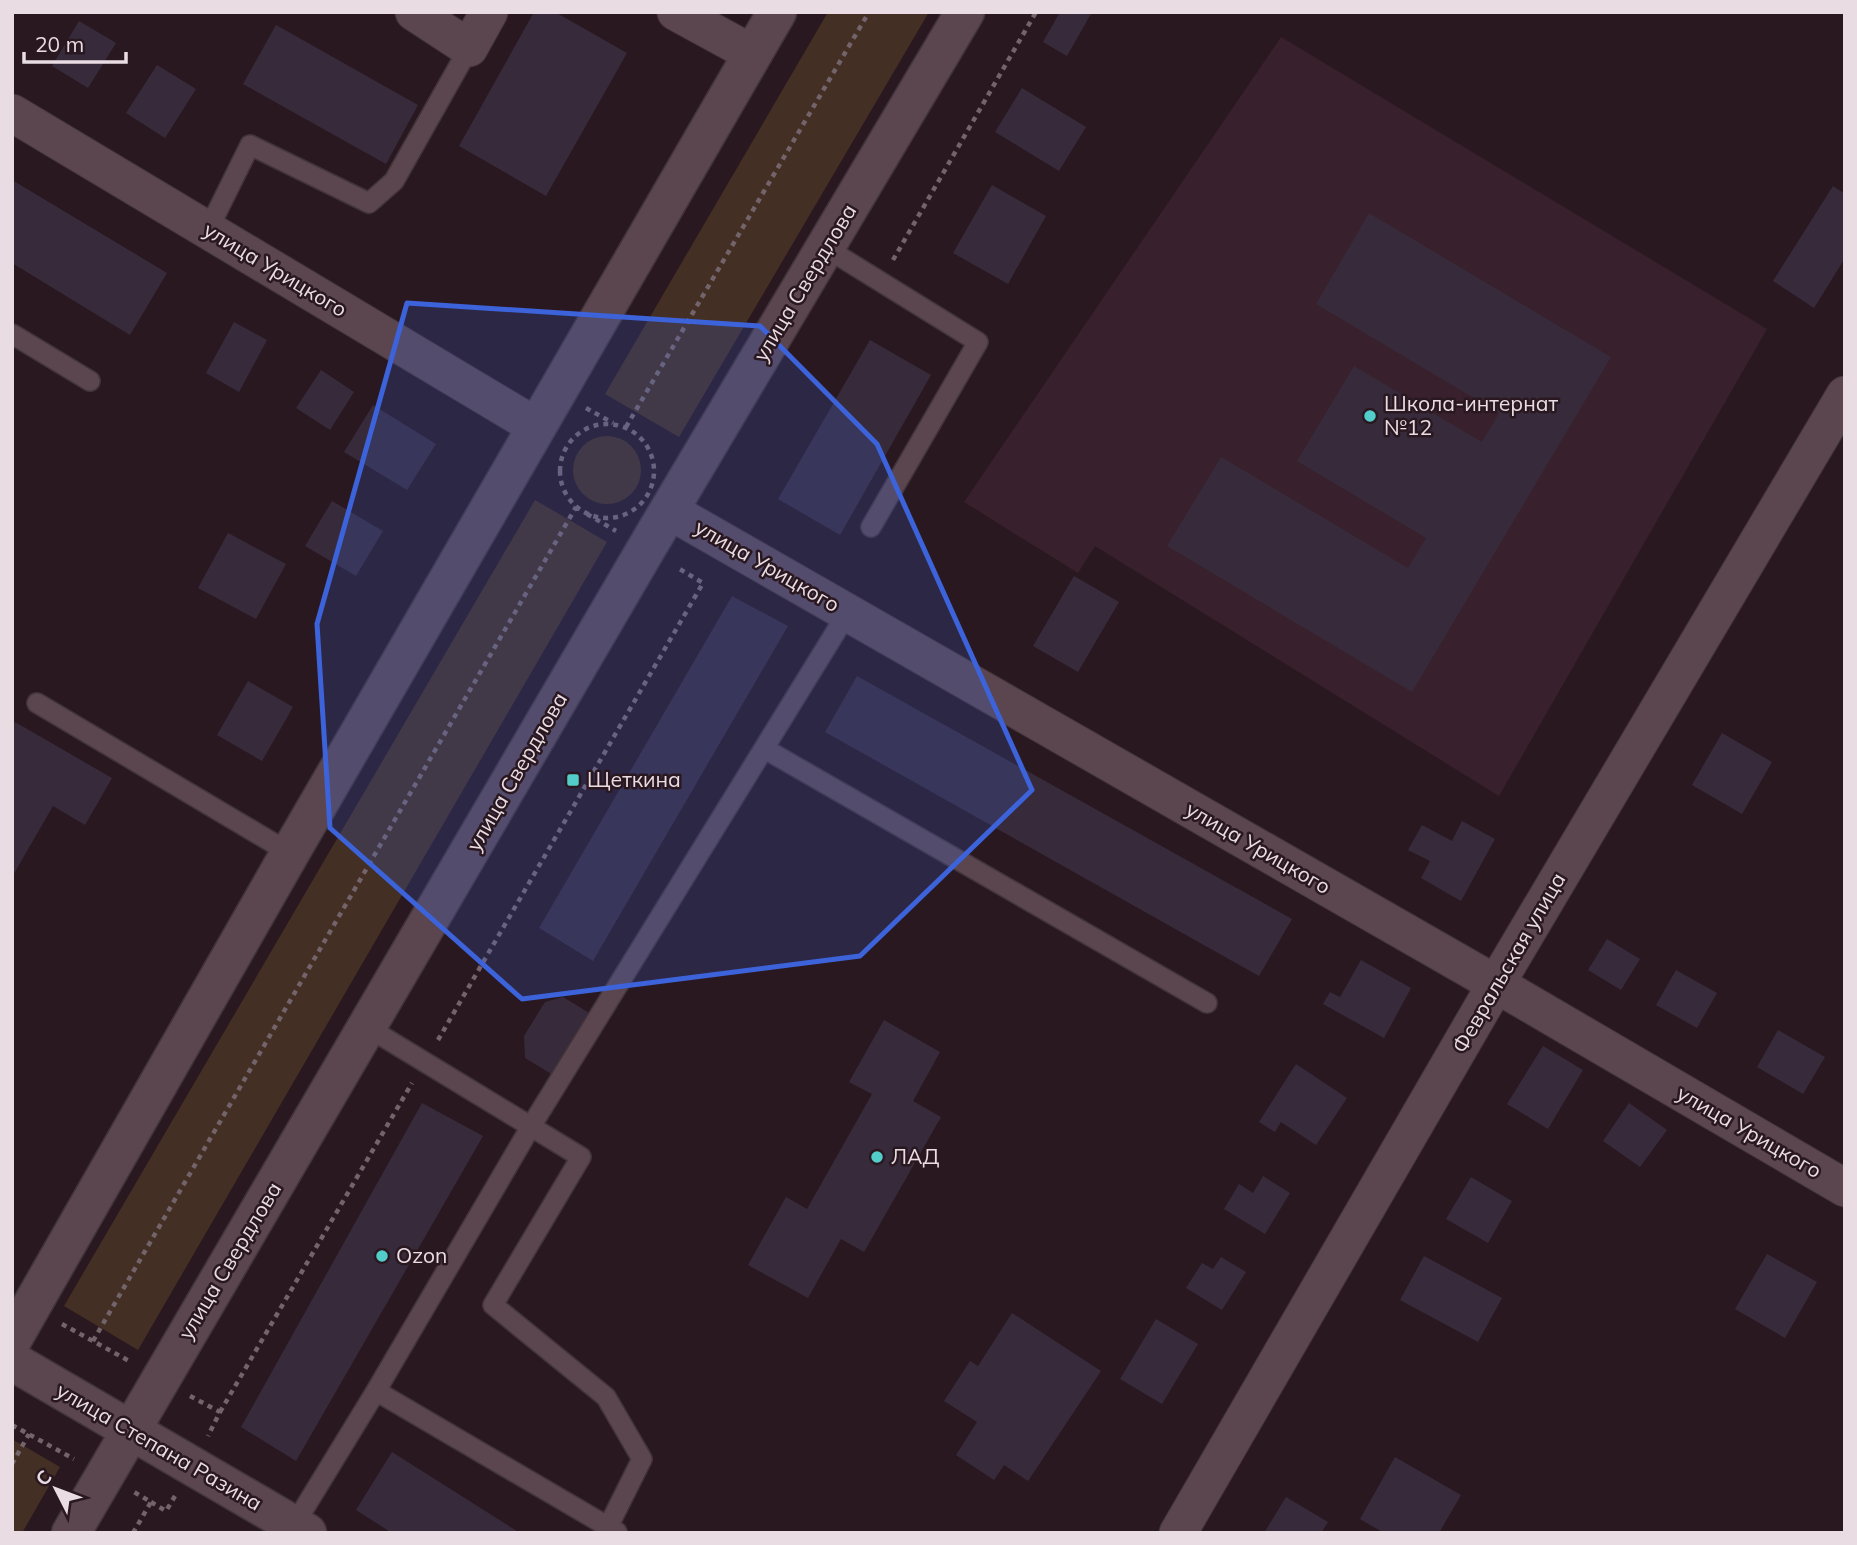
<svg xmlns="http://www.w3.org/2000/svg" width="1857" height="1545" font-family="Mulish,sans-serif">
<rect width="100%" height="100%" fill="#2a1821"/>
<!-- built -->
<path fill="#38202c" d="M1281,37L1767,329L1499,796L1095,546L1078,573L964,502Z"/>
<!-- green -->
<path fill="#432f24" d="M828,12H929L679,437L605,394Z
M573 470a34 34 0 1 1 68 0a34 34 0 1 1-68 0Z
M535,500L607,542L138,1350L64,1306Z
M12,1439L60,1467L22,1533H12Z"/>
<!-- building -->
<path fill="#372b3b" d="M534,12H555L627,53L546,196L459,146Z
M1060,12H1092L1067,56L1043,42Z
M79,21L116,43L88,88L52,66Z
M276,25L418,105L386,164L243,84Z
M157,65L196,89L165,138L126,113Z
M1022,88L1086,127L1059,171L995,132Z
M12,180L167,273L130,335L12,263Z
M992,185L1046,216L1008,284L953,253Z
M1833,186L1845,194V258L1814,308L1773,281Z
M1369,213L1611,357L1412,692L1167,546L1221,457L1408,568L1426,538L1297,461L1354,366L1482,442L1499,413L1316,304Z
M234,322L267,340L239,392L206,373Z
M870,340L931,375L840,535L778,499Z
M321,370L354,392L330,430L296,408Z
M373,405L436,444L407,490L344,452Z
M332,501L383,531L356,576L305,546Z
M228,533L286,564L256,619L198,588Z
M1074,576L1119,602L1078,672L1033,646Z
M732,596L788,626L593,961L539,928Z
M857,676L1292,919L1259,976L825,732Z
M248,681L293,707L262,761L217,735Z
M15,722L112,778L85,825L53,806L12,877V727Z
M1722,733L1772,762L1742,814L1692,785Z
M1462,821L1495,839L1461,901L1421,878L1430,861L1408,850L1422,825L1452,841Z
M1607,939L1640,959L1621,990L1588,970Z
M1361,960L1411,988L1384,1038L1323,1004L1330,992L1340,997Z
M1676,970L1717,993L1697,1028L1656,1005Z
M563,997L591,1014L553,1075L525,1058L524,1036L545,1002Z
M884,1020L940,1052L913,1101L941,1117L864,1252L841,1239L808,1298L748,1265L786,1197L807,1209L872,1094L849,1082Z
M1778,1030L1825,1057L1803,1094L1757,1067Z
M1543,1046L1583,1070L1548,1129L1507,1104Z
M1296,1064L1347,1098L1316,1145L1281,1122L1275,1132L1259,1122Z
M422,1103L483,1136L296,1461L241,1427Z
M1629,1103L1667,1130L1640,1167L1603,1141Z
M1263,1176L1290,1193L1265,1234L1224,1209L1239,1184L1253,1193Z
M1471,1177L1512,1201L1488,1243L1446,1219Z
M1767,1254L1817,1282L1785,1338L1735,1309Z
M1424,1256L1502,1298L1478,1342L1400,1300Z
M1221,1257L1246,1272L1222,1310L1186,1288L1202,1263L1213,1269Z
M1012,1313L1101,1371L1028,1481L1004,1465L994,1480L956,1455L977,1422L944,1401L970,1361L978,1366Z
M1156,1319L1198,1344L1162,1404L1120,1379Z
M392,1452L520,1533H392L356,1510Z
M1395,1457L1461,1495L1439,1533H1384L1360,1519Z
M1286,1497L1328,1522L1321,1533H1264Z"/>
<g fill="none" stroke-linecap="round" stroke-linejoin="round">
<!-- lane casing -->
<g stroke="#41343a" stroke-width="22">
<path id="lane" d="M208,230L250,145L369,203L394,181L469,48
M826,248L978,342L871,527
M12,334L90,381
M37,703L290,853
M765,749L1207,1003
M367,1027L581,1157L493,1305L606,1397L642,1459L608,1527
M376,1391L617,1532
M291,1530L376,1391L530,1128L848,612"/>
</g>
<!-- street casing -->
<g stroke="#41343a" stroke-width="39">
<path id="street" d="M414,12L469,48L489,12
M676,12L753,54
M12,113L537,427
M670,511L1496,984L1845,1188
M1178,1533L1496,984L1845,395"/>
</g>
<!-- secondary casing -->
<g stroke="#41343a" stroke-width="41">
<path id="secondary" d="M12,1340L290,853L777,12
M12,1361L307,1533
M71,1533L646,549L965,12"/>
</g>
<!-- path -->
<path stroke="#73636a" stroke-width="4.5" stroke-dasharray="5 5" stroke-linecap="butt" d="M893,260L1036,12
M586,408L613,423
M560 471a47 47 0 1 1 94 0a47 47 0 1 1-94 0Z
M626,427L869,12
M587,514L616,531
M438,1040L703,583L678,568
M62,1324L131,1362
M93,1341L576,507
M190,1396L220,1412L208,1436
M220,1412L412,1083
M12,1425L74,1459
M12,1464L29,1434
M151,1502L166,1511L175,1496
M133,1533L151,1502L134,1492"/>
<!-- lane -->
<use href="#lane" stroke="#5b4650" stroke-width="19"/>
<!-- street -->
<use href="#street" stroke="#5b4650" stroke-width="37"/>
<!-- secondary -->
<use href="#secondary" stroke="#5b4650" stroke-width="38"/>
</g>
<!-- marked area -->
<path fill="#3c63da" fill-opacity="0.2" stroke="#3c63da" stroke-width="5" stroke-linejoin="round" d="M407,303L760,326L877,444L1032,790L860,956L522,999L330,828L317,624Z"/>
<!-- markers -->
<g fill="#53cdca" stroke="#2a1821" stroke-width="2.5">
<circle cx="1370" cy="416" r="7"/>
<rect x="566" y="773" width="14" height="14" rx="3.5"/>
<circle cx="877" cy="1157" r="7"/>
<circle cx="382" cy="1256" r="7"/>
</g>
<g text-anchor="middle" stroke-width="5" stroke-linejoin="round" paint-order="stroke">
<!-- street labels -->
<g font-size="21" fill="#e9dce2" stroke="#2a1821">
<text transform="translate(275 270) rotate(31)" y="7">улица Урицкого</text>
<text transform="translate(805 283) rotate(-59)" y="7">улица Свердлова</text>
<text transform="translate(767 566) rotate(30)" y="7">улица Урицкого</text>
<text transform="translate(517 772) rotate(-60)" y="7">улица Свердлова</text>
<text transform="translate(1258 848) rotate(30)" y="7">улица Урицкого</text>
<text transform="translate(1509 963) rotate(-60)" y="7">Февральская улица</text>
<text transform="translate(1749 1132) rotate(30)" y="7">улица Урицкого</text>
<text transform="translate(230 1261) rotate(-59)" y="7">улица Свердлова</text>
<text transform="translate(159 1447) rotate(30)" y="7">улица Степана Разина</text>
</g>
<!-- poi labels -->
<g font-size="21" fill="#e9dce2" stroke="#2a1821" text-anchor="start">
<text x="1384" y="411">Школа-интернат<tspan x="1384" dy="24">№12</tspan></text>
<text x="587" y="787">Щеткина</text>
<text x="891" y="1164">ЛАД</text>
<text x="396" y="1263">Ozon</text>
</g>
</g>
<!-- border -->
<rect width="1857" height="1545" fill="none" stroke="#e9dce2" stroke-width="28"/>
<!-- north arrow -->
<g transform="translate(56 1489) rotate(312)" stroke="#2a1821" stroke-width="5" paint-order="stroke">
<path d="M0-5L12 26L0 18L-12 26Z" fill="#e9dce2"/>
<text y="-10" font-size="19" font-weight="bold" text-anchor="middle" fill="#e9dce2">С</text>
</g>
<!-- scale -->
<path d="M24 52v10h102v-10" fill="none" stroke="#e9dce2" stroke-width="3.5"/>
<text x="35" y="52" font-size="21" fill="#e9dce2" stroke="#2a1821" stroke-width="5" paint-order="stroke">20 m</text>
</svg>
